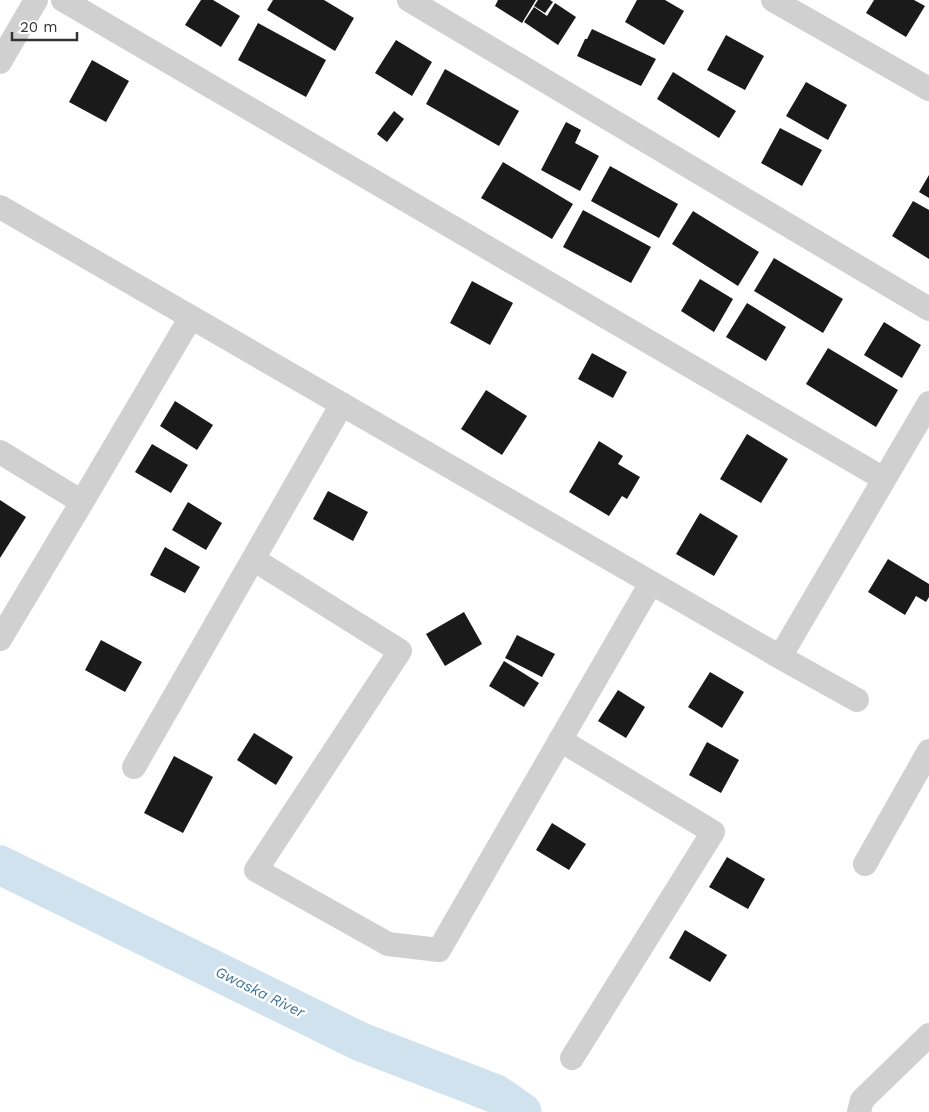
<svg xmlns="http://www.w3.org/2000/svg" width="929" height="1112" font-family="'Work Sans',sans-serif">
<rect width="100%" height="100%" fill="#fff"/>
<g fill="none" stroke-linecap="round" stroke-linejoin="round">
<!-- river -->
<path stroke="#cfe2ee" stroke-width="39" d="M0,865L361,1042L496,1094L522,1112"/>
</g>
<!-- building -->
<path fill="#1a1a1a" d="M201,0H213L240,16L221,47L185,25Z
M273,0H324L354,18L335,51L267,10Z
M498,0H536L522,23L495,6Z
M538,0H550L553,2L545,13L534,6Z
M637,0H665L684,11L664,45L625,22Z
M874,0H914L925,6L906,37L866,13Z
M555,3L576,17L558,45L524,22L534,7L547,16Z
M258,23L326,60L306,97L238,60Z
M592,29L656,59L641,86L577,56L585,39H587Z
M726,35L764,56L745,90L707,70Z
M396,40L432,62L412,96L375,73Z
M92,60L129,81L106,122L69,102Z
M445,69L519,111L499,146L426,104Z
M673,72L736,111L719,138L657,99Z
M806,82L847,105L828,140L786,116Z
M394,111L404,119L387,142L377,134Z
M566,122L581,130L575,143L599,156L580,191L541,170Z
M780,128L822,150L802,186L761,163Z
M503,162L573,204L552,239L481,198Z
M610,166L678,204L659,238L591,201Z
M929,175V198L919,192Z
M913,201L929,210V259L892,236Z
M583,210L651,247L631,283L563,247Z
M693,211L759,252L738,286L672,244Z
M774,258L843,299L823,333L754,291Z
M700,279L733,299L714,332L681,311Z
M472,281L513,303L490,345L450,323Z
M747,303L786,327L766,361L726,337Z
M884,322L921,345L902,378L864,355Z
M828,348L898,390L876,427L806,384Z
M592,353L627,372L613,398L578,379Z
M486,390L527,416L502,455L461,429Z
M175,401L213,425L197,450L160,426Z
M747,434L788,459L761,503L720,479Z
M599,441L623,456L618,464L640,477L627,499L622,496L609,516L569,492Z
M152,444L188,465L171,493L135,472Z
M328,491L368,512L353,541L313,519Z
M0,500L26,517L0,558Z
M188,502L222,523L206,550L172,530Z
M700,513L738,536L714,576L676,554Z
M165,547L200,567L185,593L150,575Z
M888,559L929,584V597L926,602L916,596L905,615L868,592Z
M464,612L482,644L445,666L426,634Z
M517,635L555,654L542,677L505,658Z
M101,640L142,662L125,692L85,670Z
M504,661L539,683L524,707L489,686Z
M710,672L744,692L722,728L688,707Z
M618,690L645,707L626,738L598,721Z
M254,733L293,757L276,785L237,760Z
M707,742L739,760L721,793L689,775Z
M174,756L213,777L183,833L144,813Z
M552,823L586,844L569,870L536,850Z
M727,857L765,879L748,909L709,887Z
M685,930L727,955L710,982L669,958Z"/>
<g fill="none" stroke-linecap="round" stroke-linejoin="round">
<!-- minor -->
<path stroke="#d0d0d0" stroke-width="24" d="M63,0L884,479
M409,0L929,309
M773,0L929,89
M0,62L36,0
M0,207L780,657L857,700
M0,452L82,502
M253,559L400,651L256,870L388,944L439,950L651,583
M0,639L82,502L191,317
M780,657L929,403
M560,740L713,832L572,1058
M134,767L342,404
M865,864L929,751
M859,1112L862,1100L929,1035"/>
</g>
<g text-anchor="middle" stroke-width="5" stroke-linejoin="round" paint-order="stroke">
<!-- water labels -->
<g font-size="15" font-style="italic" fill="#3f7597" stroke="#fff">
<text transform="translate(260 992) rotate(26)" y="5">Gwaska River</text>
</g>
</g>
<!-- scale -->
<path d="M12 32v8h65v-8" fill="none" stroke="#333333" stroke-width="2.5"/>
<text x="20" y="32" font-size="15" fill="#333333" stroke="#ffffff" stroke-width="4" paint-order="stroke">20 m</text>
</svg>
